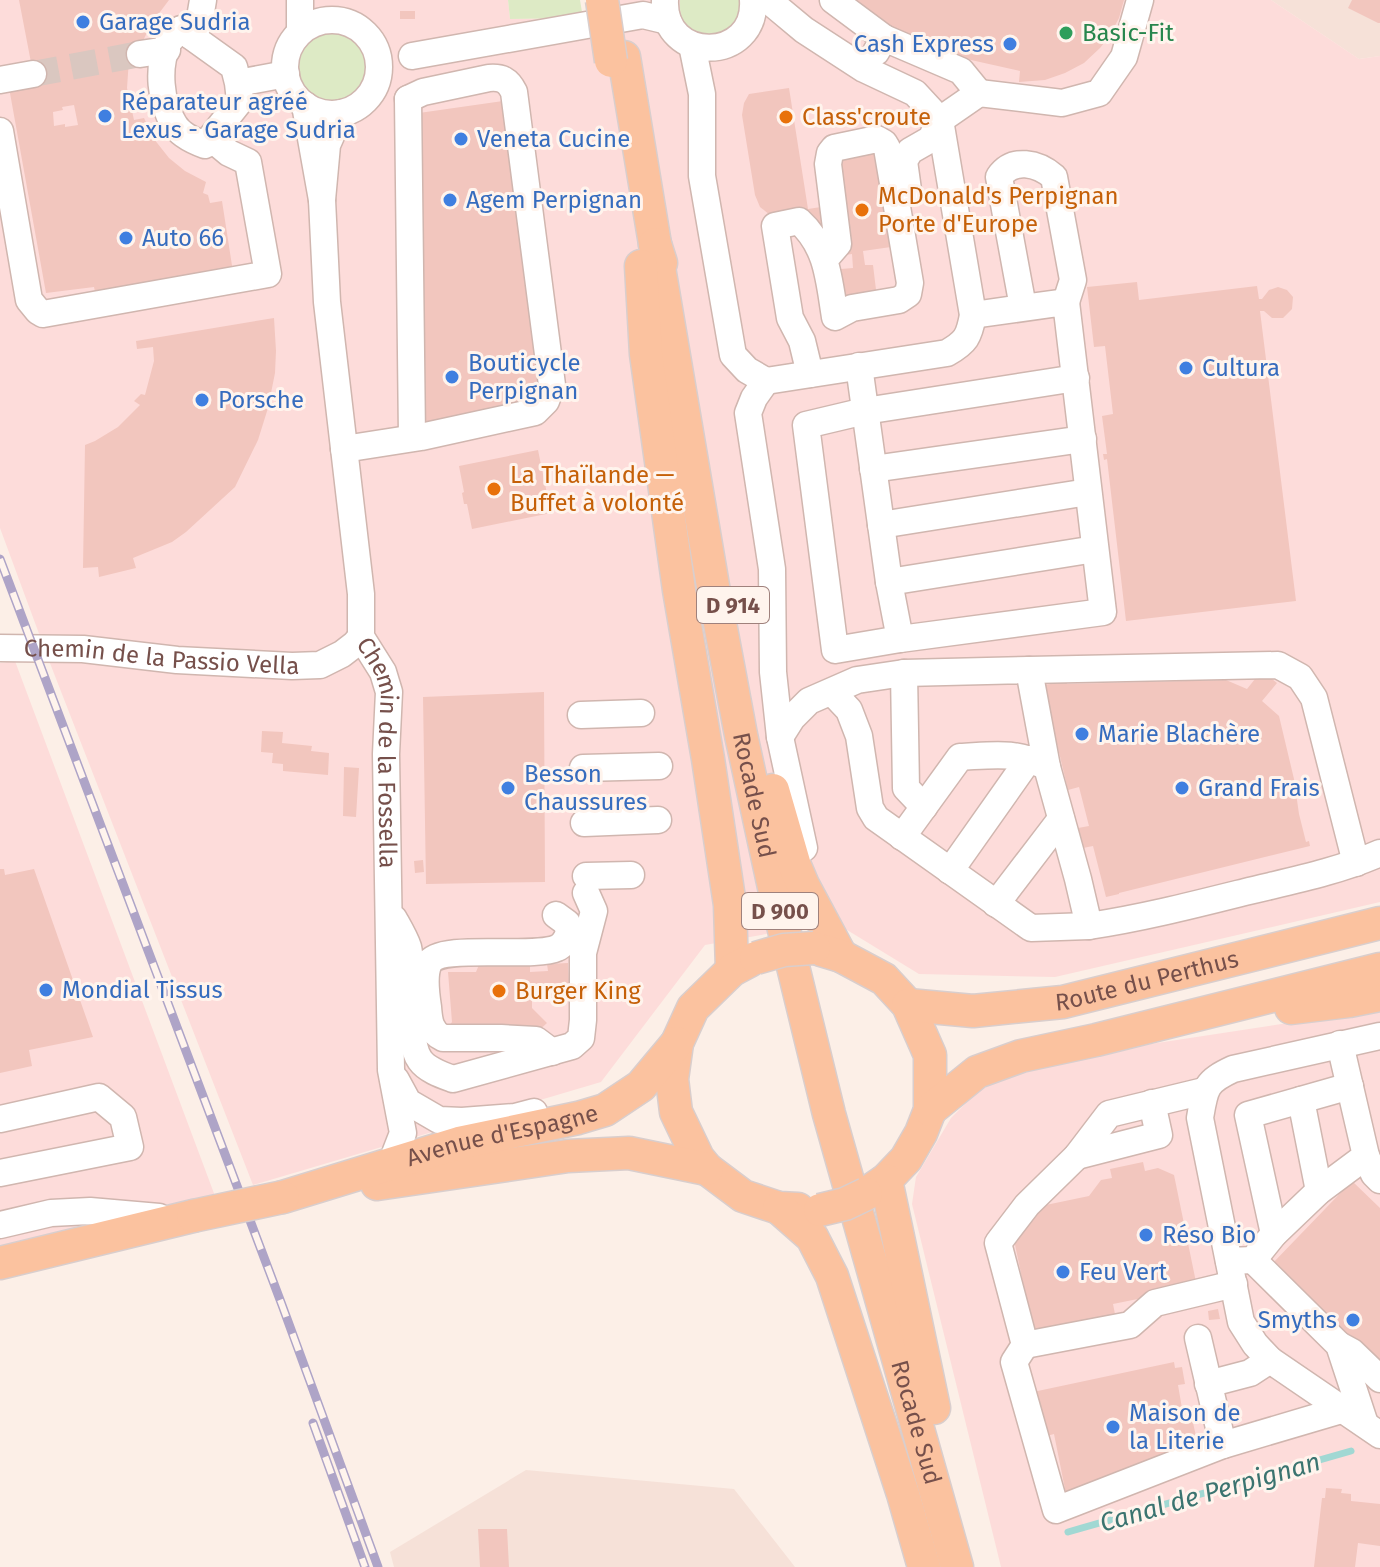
<svg xmlns="http://www.w3.org/2000/svg" width="1380" height="1567" font-family="'Fira Sans',sans-serif">
<rect width="100%" height="100%" fill="#fcefe7"/>
<!-- residential -->
<path fill="#f6e1d8" d="M1271,0H1380V56L1359,59Z
M526,1470L734,1489L795,1567H394L390,1552Z"/>
<!-- commercial -->
<path fill="#fddcda" d="M0,0H508L510,19L583,18L604,0H1271L1359,59L1380,56V902L1055,977L919,974L834,922L705,945L601,1082L253,1185L48,658L0,528Z
M15,661L215,1196L0,1268V663Z
M1380,1009V1567H1001L912,1204L916,1177L951,1118L977,1092L1013,1073L1144,1045Z"/>
<!-- green -->
<path fill="#ddeac5" d="M508,0H580L583,18L510,19Z
M680,0H742V6L735,26L716,36C693,32 678,28 680,0Z
M284 66a47 47 0 1 1 94 0a47 47 0 1 1-94 0Z"/>
<g fill="none" stroke-linecap="round" stroke-linejoin="round">
<!-- stream -->
<path stroke="#a1d8d3" stroke-width="7" d="M1068,1532L1351,1451"/>
</g>
<!-- building -->
<path fill="#f2c6be" fill-rule="evenodd" d="M19,0H169L151,24L142,43L129,59L127,88L134,120L144,118L154,139L169,158L185,171L206,182L203,193L208,195L210,203L222,201L233,272L96,297L94,287L46,293L8,82L34,78ZM74,105L78,125L65,127V124L54,126L53,112L63,110L62,107Z
M844,0H1124L1119,18L1109,37L1100,48L1084,63L1065,73L1045,80L1019,82L1020,71L962,58L908,38Z
M1352,0H1380V23H1378L1348,8Z
M400,11H415V19H400Z
M789,88L808,209L821,207L826,228L816,229L808,223L806,209L770,215L760,207L755,195L742,115L744,103L749,94Z
M503,101L540,388L533,401L426,429L420,336L419,113Z
M876,153L891,247L863,251L865,265H873L877,298L845,303L841,269L853,268L852,254L845,255L836,160Z
M1137,282L1139,300L1257,286L1259,299H1262L1269,290L1278,287L1287,290L1293,297L1292,309L1283,318H1272L1264,311H1260L1296,601L1126,621L1107,459L1104,460L1103,454H1107L1102,416L1113,414L1105,346L1094,347L1087,287Z
M274,318L276,351L275,373L268,408L258,440L235,487L186,532L172,542L133,558L136,568L99,577L98,567L83,568L85,445L95,441L118,427L140,405L134,401L141,394L145,395L154,361L153,347L137,349L136,341Z
M538,450L551,513L472,529L467,504H464L462,493L464,492L459,466Z
M1255,679H1272L1277,683L1262,701L1279,716L1294,779L1299,814L1306,842L1309,841L1310,846L1119,893V894L1106,897L1093,846L1083,848L1078,828L1089,826L1079,787L1068,790L1043,685L1067,682V684L1226,680L1247,689Z
M544,692L545,882L426,884L423,697Z
M262,731L283,732L282,743L312,746L311,751L329,753L328,775L283,771V764L272,763L273,753L261,752Z
M344,767L359,768L356,817L343,816Z
M423,860L424,872L415,873L414,861Z
M0,869H4L5,875L34,869L93,1037L29,1050L32,1066L0,1073Z
M483,955L501,965L530,963V972L548,971L547,964L568,963L569,983L547,984L548,999L532,1000V1008L547,1023L520,1048L445,1031L452,1022L448,972H476Z
M1143,1162L1145,1171L1158,1168L1174,1175L1197,1287L1113,1304L1117,1324L1035,1340L1014,1240L1041,1206L1089,1196L1101,1180L1112,1178L1110,1169Z
M1352,1181L1380,1208V1374L1270,1266Z
M1218,1309L1220,1319L1209,1320L1208,1311Z
M1174,1362L1175,1368L1182,1367L1185,1384L1178,1385L1184,1420L1192,1418L1197,1441L1189,1443L1191,1454L1066,1494L1054,1434L1043,1437L1033,1392Z
M1326,1488L1342,1489L1341,1493L1351,1494V1501L1380,1504V1546L1358,1543L1355,1567H1314L1322,1498H1325Z
M478,1529H507L509,1567H480Z"/>
<g fill="none" stroke-linecap="round" stroke-linejoin="round">
<!-- minor-tunnel -->
<path stroke="#dac7c0" stroke-width="26" stroke-dasharray="26 13" stroke-linecap="butt" d="M33,74L140,54"/>
<!-- minor casing -->
<g stroke="#d0b6af" stroke-width="29">
<g id="minor">
<path d="M665,0C662,64 757,63 753,0"/>
<path d="M833,0L884,38L876,52"/>
<circle cx="332" cy="67" r="47"/>
<path d="M300,31V0"/>
<path d="M191,36L199,24L203,0"/>
<path d="M884,38L961,71L979,93"/>
<path d="M692,45L702,94V176L733,355L747,370L766,381"/>
<path d="M140,54L167,50"/>
<path d="M412,56L643,15L668,21"/>
<path d="M0,80L33,74"/>
<path d="M238,83L240,101L205,145C194,141 180,135 174,124C160,102 157,67 168,43C171,38 177,33 181,29L234,67L238,83L286,74"/>
<path d="M408,99L412,437"/>
<path d="M305,105L322,200L327,145L341,113"/>
<path d="M0,131L29,300L38,311L43,314L268,274L248,162L229,153L211,138"/>
<path d="M908,190L904,161L910,151L931,139L940,120L979,93L1062,103L1099,93L1124,57L1140,0"/>
<path id="s1" d="M322,200L327,302L361,594V637L383,672L389,692L386,754L391,1070L403,1133L391,1164"/>
<path d="M1023,307L999,177C1013,157 1038,163 1054,177L1073,280L1066,302"/>
<path d="M859,366L889,582L900,639L1103,612L1066,302L973,315"/>
<path d="M810,374L802,341L790,318L775,226L799,221C828,247 829,281 835,317L852,308L899,300L908,294L910,283L887,148L884,143L877,139L834,148L830,153L828,164L838,244L825,259"/>
<path d="M766,381L947,353C966,342 969,337 973,315L940,120L915,93L864,69L804,30L768,0"/>
<path d="M766,381L754,398L748,413L772,569L773,672L780,737L804,848"/>
<path d="M344,449L421,437L535,412L546,401L552,385L514,92C508,80 502,77 489,78L423,92L408,99"/>
<path d="M873,469L1083,439"/>
<path d="M881,525L1088,492"/>
<path d="M889,582L1095,549"/>
<path d="M900,639L835,650L806,425L865,411L1076,378"/>
<path id="s2" d="M0,648L83,649L177,660L292,666L320,665L342,654L355,644L361,637"/>
<path d="M1029,670L1278,665L1300,677L1314,698L1356,863"/>
<path d="M904,673L906,788L924,807"/>
<path d="M832,692L849,710L859,736L870,808L876,818L1031,928L1089,926"/>
<path d="M581,715L641,713"/>
<path d="M780,737L792,718L809,701L857,680L904,673L1029,670L1047,767"/>
<path d="M583,768L659,766"/>
<path d="M584,823L658,820"/>
<path d="M902,837L960,757C996,755 1014,751 1047,767L1078,879L1089,926C1142,918 1193,905 1245,892C1290,881 1337,872 1380,853"/>
<path d="M950,871L1029,759"/>
<path d="M586,876L631,875"/>
<path d="M996,904L1061,819"/>
<path d="M394,919C399,928 405,938 408,947C415,976 405,1040 420,1060C427,1070 442,1075 453,1079L572,1046L581,1038L583,1020V953L594,911L586,893"/>
<path d="M1380,1036L1233,1069C1205,1082 1205,1088 1200,1118L1241,1322L1255,1344L1270,1360L1380,1435"/>
<path d="M552,1052L536,1040L501,1038H443C430,1032 429,1020 428,1007C426,994 423,975 429,963C440,943 533,959 557,948C564,945 566,939 569,934L567,923L556,915"/>
<path d="M396,1080L408,1102L439,1120L462,1121L515,1117L534,1112"/>
<path d="M1204,1091L1109,1114L1077,1156L1027,1205L998,1243L1025,1345L1014,1362L1056,1510L1223,1445L1341,1410"/>
<path d="M1301,1100L1319,1191"/>
<path d="M0,1119L99,1097L123,1117L130,1147L0,1173"/>
<path d="M1077,1156L1159,1135L1152,1103"/>
<path d="M1366,1156L1374,1174L1380,1180"/>
<path d="M0,1225L51,1213L90,1211L159,1217"/>
<path d="M1274,1234L1248,1115L1350,1086"/>
<path d="M1253,1260L1339,1345L1365,1424"/>
<path d="M1229,1261L1253,1260L1274,1234L1319,1191L1366,1156L1340,1044"/>
<path d="M1198,1338L1223,1445"/>
<path d="M1025,1345L1130,1325L1155,1303L1234,1284"/>
<path d="M1339,1345L1352,1352L1380,1379"/>
<path d="M1208,1384L1250,1373L1270,1360"/>
</g>
</g>
<!-- major casing -->
<g stroke="#d9cecd" stroke-width="35">
<g id="major">
<path d="M624,57L655,244L661,263"/>
<path id="s3" d="M655,244L713,586L741,735L777,901L829,1114L957,1567"/>
<path d="M641,266L646,354L679,590L708,759L730,905L732,970"/>
<path d="M773,790L795,866L803,885L841,956"/>
<path d="M821,950L841,956L884,979L908,1005L930,1055V1110L921,1133L906,1159L886,1180L870,1191"/>
<path d="M749,961L732,970L693,1008L677,1043L672,1079L676,1112L698,1158L707,1169L743,1196L779,1208L798,1209"/>
<path id="s4" d="M908,1005L973,1011L1063,1002L1380,923"/>
<path d="M1291,1008L1349,1001L1380,995"/>
<path d="M930,1110L977,1072L1021,1056L1096,1040L1380,969"/>
<path d="M886,1180L934,1408"/>
<path d="M377,1184L568,1156L629,1153L707,1169"/>
<path id="s5" d="M283,1197L459,1143L578,1118L605,1110L641,1086L677,1043"/>
<path d="M779,1208L812,1237L832,1276L903,1494L924,1567"/>
<path d="M0,1263L193,1216"/>
</g>
</g>
<!-- minor -->
<use href="#minor" stroke="#fff" stroke-width="26"/>
<!-- major -->
<use href="#major" stroke="#fbc29f" stroke-width="32"/>
<!-- rail casing -->
<g stroke="#aea4c7" stroke-width="9">
<path id="rail" d="M0,559L282,1305L378,1567
M313,1423L365,1567"/>
</g>
<!-- rail -->
<use href="#rail" stroke="#fff4ed" stroke-width="6" stroke-dasharray="18" stroke-linecap="butt"/>
<!-- major-bridge casing -->
<g stroke="#d9cecd" stroke-width="35" stroke-linecap="butt">
<path id="major-bridge" d="M602,0L611,61
M756,958L784,950L814,948
M820,1210L845,1204L866,1194
M193,1216L283,1197"/>
</g>
<!-- major-bridge -->
<use href="#major-bridge" stroke="#fbc29f" stroke-width="32"/>
</g>
<!-- markers -->
<g fill="#3f7fe0" stroke="#fff4ed" stroke-width="3">
<circle cx="83" cy="22" r="8"/>
<circle cx="1010" cy="44" r="8"/>
<circle cx="105" cy="116" r="8"/>
<circle cx="461" cy="139" r="8"/>
<circle cx="450" cy="200" r="8"/>
<circle cx="126" cy="238" r="8"/>
<circle cx="1186" cy="368" r="8"/>
<circle cx="452" cy="377" r="8"/>
<circle cx="202" cy="400" r="8"/>
<circle cx="1082" cy="734" r="8"/>
<circle cx="508" cy="788" r="8"/>
<circle cx="1182" cy="788" r="8"/>
<circle cx="46" cy="990" r="8"/>
<circle cx="1146" cy="1235" r="8"/>
<circle cx="1063" cy="1272" r="8"/>
<circle cx="1353" cy="1320" r="8"/>
<circle cx="1113" cy="1427" r="8"/>
</g>
<circle fill="#2e9e5b" stroke="#fff4ed" stroke-width="3" cx="1066" cy="33" r="8"/>
<g fill="#e8710a" stroke="#fff4ed" stroke-width="3">
<circle cx="786" cy="117" r="8"/>
<circle cx="862" cy="210" r="8"/>
<circle cx="494" cy="489" r="8"/>
<circle cx="499" cy="991" r="8"/>
</g>
<g text-anchor="middle" stroke-width="6" stroke-linejoin="round" paint-order="stroke">
<!-- shield labels -->
<g fill="#fff4ed" stroke="#9f817c" stroke-width="2">
<rect x="697" y="587" width="72" height="36" rx="6"/>
<rect x="742" y="893" width="76" height="36" rx="6"/>
</g>
<g font-size="22" font-weight="bold" fill="#76504b">
<text x="733" y="613">D 914</text>
<text x="780" y="919">D 900</text>
</g>
<!-- shop labels -->
<g font-size="24" fill="#366cbe" stroke="#fff4ed" text-anchor="start">
<text x="99" y="30">Garage Sudria</text>
<text x="994" y="52" text-anchor="end">Cash Express</text>
<text x="121" y="110">Réparateur agréé<tspan x="121" dy="28">Lexus - Garage Sudria</tspan></text>
<text x="477" y="147">Veneta Cucine</text>
<text x="466" y="208">Agem Perpignan</text>
<text x="142" y="246">Auto 66</text>
<text x="468" y="371">Bouticycle<tspan x="468" dy="28">Perpignan</tspan></text>
<text x="1202" y="376">Cultura</text>
<text x="218" y="408">Porsche</text>
<text x="1098" y="742">Marie Blachère</text>
<text x="524" y="782">Besson<tspan x="524" dy="28">Chaussures</tspan></text>
<text x="1198" y="796">Grand Frais</text>
<text x="62" y="998">Mondial Tissus</text>
<text x="1162" y="1243">Réso Bio</text>
<text x="1079" y="1280">Feu Vert</text>
<text x="1337" y="1328" text-anchor="end">Smyths</text>
<text x="1129" y="1421">Maison de<tspan x="1129" dy="28">la Literie</tspan></text>
</g>
<!-- leisure labels -->
<g font-size="24" fill="#27864d" stroke="#fff4ed" text-anchor="start">
<text x="1082" y="41">Basic-Fit</text>
</g>
<!-- food labels -->
<g font-size="24" fill="#c56008" stroke="#fff4ed" text-anchor="start">
<text x="802" y="125">Class'croute</text>
<text x="878" y="204">McDonald's Perpignan<tspan x="878" dy="28">Porte d'Europe</tspan></text>
<text x="510" y="483">La Thaïlande —<tspan x="510" dy="28">Buffet à volonté</tspan></text>
<text x="515" y="999">Burger King</text>
</g>
<!-- street labels -->
<g font-size="24" fill="#76504b" stroke="#fff4ed">
<text dy="8" stroke="none"><textPath href="#s2" startOffset="162">Chemin de la Passio Vella</textPath></text>
<text dy="8" stroke="none"><textPath href="#s1" startOffset="560">Chemin de la Fossella</textPath></text>
<text dy="8" stroke="none"><textPath href="#s3" startOffset="560">Rocade Sud</textPath></text>
<text dy="8" stroke="none"><textPath href="#s4" startOffset="242">Route du Perthus</textPath></text>
<text dy="8" stroke="none"><textPath href="#s5" startOffset="228">Avenue d'Espagne</textPath></text>
<text dy="8" stroke="none"><textPath href="#s3" startOffset="1208">Rocade Sud</textPath></text>
</g>
<!-- water labels -->
<g font-size="26" font-style="italic" fill="#3b7470" stroke="#fff4ed">
<text transform="translate(1210 1492) rotate(-16)" y="9">Canal de Perpignan</text>
</g>
</g>
</svg>
